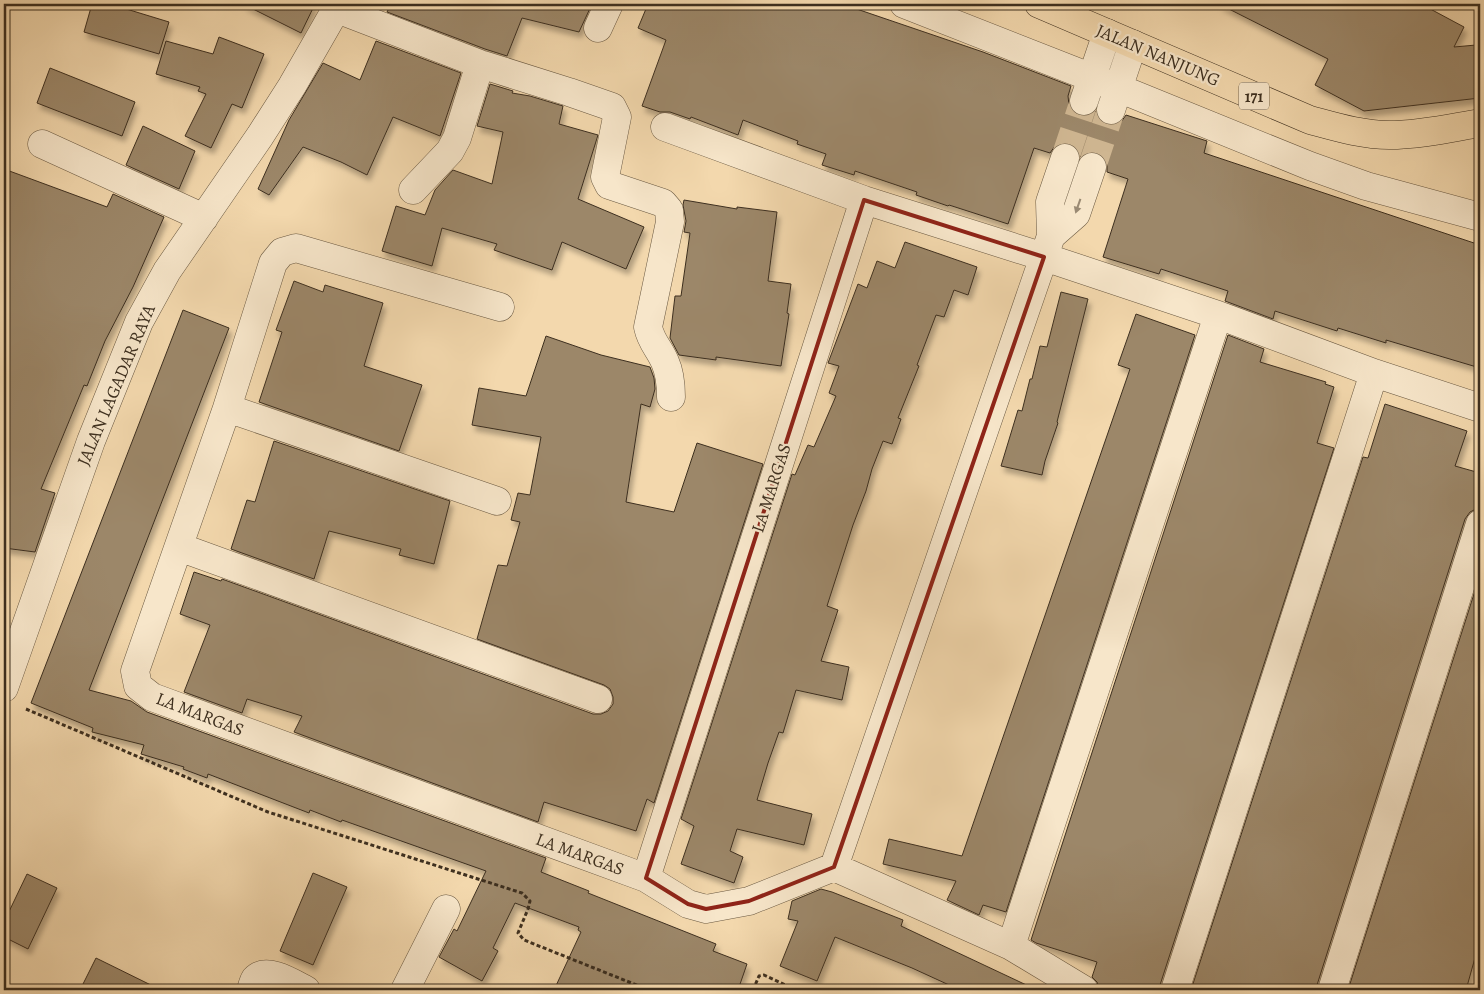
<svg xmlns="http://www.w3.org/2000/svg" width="1484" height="994" font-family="Alegreya,serif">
<defs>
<filter id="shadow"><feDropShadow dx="3" dy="5.5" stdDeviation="2.5" flood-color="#0004"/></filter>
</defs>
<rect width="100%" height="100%" fill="#f3d8ad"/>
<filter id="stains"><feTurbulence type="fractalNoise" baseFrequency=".004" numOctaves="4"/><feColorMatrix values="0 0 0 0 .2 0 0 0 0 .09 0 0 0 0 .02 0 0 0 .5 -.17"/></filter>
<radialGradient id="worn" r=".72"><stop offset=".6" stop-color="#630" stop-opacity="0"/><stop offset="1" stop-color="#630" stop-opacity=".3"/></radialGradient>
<!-- building -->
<path fill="#9c8769" stroke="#3d2f1f" filter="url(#shadow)" d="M92,4H110L169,22L159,54L84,32Z
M243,4H315L301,33Z
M391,4H592L579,32L522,18L507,56L485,49L387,12Z
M648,4H842L983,52L1071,86L1068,96L1069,105L1072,111L1079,116H1088L1096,111L1100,121L1106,125H1114L1121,122L1126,115L1182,133L1207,141L1204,153L1480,245V368L1386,340V343L1338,328L1337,331L1275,311L1273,319L1225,301L1228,291L1161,269L1159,274L1103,257L1128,179L1107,172V164L1104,157L1097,152H1088L1080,157L1077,148L1070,143H1062L1055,146L1050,153L1034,148L1008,224L949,205L948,206L916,195L917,192L855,171L854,175L822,165L826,154L797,144L798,141L743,120L738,135L691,117L690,119L670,112H660L642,106L666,40L638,28Z
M1219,4H1421L1464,27L1454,47L1476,45L1480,98L1364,111L1315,85L1328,59Z
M219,37L264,54L242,108L232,104L211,148L185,136L206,94L198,91L200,87L156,74L166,41L213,54Z
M376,41L461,73L440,136L393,117L367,175L341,162L303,147L269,195L258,189L289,120L323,63L360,80Z
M50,68L135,102L122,136L37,103Z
M490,84L513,91L512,93L530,96L563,106L559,124L598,135L578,199L644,227L626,269L562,242L552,270L494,250L497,244L442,228L432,266L382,251L396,206L425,215L435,190L453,170L492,184L503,132L477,126Z
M143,126L195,151L179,189L126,165Z
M4,169L107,207L113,194L164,217L133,287L105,341L87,386L84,385L41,489L55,493L35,552L4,548Z
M684,200L737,209V207L777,212L768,281L791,284L787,313L789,314L781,366L716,357V360L679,355L670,338L675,296H681L690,233L684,232L686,221L683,205Z
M905,242L977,267L968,295L954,290L944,317L936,315L917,365L919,366L898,418L901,419L892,444L883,441L872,469L866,491L853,525L827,606L838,610L821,661L849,667L842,700L796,690L783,733L779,732L768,763L757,800L812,814L804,845L737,829L730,851L743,857L734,883L681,864L694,826L681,819L792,474L795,475L808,445L814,447L836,396L829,393L839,366L828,363L858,284L867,288L877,261L895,268Z
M294,281L323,292L325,285L383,303L364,366L422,385L399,451L259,402L282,332L276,330Z
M1061,292L1088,299L1057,422L1058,423L1045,461L1042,475L1001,466L1018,410L1022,411L1030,379H1032L1040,346L1047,347Z
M183,310L229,328L89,690L131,701L147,712L546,858L541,872L589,891L588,893L716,944L713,951L747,964L738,990H554L581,932L578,930L579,927L515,903L493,948L498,951L482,981L439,957L454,929L457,931L486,871L342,820L341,822L310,810L309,813L208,774L207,778L183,769L184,767L141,754L144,745L92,732L93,728L31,703Z
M1136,314L1195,335L1006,912L983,905L979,915L947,900L956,881L883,864L889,839L962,856L1130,369L1118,365Z
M1228,335L1264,349L1260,362L1326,382L1325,384L1334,387L1317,443L1334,448L1160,985V990H1100L1097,982L1092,977L1097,962L1036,943L1031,940Z
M546,336L601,355L650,367L654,378L655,389L650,407L641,404L626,502L674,512L697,443L763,464L654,803L647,799L636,831L544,802L538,822L294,732L302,716L247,699L242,713L184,692L210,625L180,614L194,572L221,581L222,579L593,714H601L608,711L613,704V697L610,689L604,685L477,639L498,565L507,566L520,522L511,520L518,493L530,495L541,437L472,425L479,388L526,396Z
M1385,404L1467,431L1455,466L1480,473V509H1476L1470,512L1465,519L1317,985V990H1191L1363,457L1368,458Z
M274,441L450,501L434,564L399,555L401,549L329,531L314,579L231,549L247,500L255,502Z
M1480,575V940L1466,990H1348Z
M313,873L347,887L313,965L280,951Z
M27,874L57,888L28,949L4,937V922Z
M821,889L832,892L903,920L901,926L1037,990H960L912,968L835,937L817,981L780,966L798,921L788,919L792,901Z
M96,958L161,990H80Z"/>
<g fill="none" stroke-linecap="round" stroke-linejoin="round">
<!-- minor-tunnel -->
<path stroke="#cfb691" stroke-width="28" stroke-dasharray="28 14" stroke-linecap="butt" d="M1065,158L1084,101
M1092,167L1111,110"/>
<!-- minor casing -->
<g stroke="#6a5942" stroke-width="29">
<path id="minor" d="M904,4L1118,88L1310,166L1366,186L1480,217
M337,9L480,64L569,92L612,107L617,117L605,177L609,185L663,203L669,210L670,222L648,327C651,342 659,348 665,362C670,373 671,385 671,397
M598,28L609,4
M1084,101L1107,33
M1111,110L1133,44
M665,127L864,200L1044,257L1218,315L1374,373L1480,408
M42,144L204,218
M413,190L450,151L457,138L480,64
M1051,236L1076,214L1092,167
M227,408L273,263L282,252L296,248L500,307
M497,501L227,408L135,671L138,686L152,697L646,878L688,904L706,909L749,901L834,867L1011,946L1084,990
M179,547L598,699
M4,688L91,441L139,322L167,271L260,136L292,86L339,4
M834,867L1051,236L1050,202L1065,158
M646,878L864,200
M1011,946L1218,315
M251,990C252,987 253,982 255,979C267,966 294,984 306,990
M405,990L446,909
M1175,990L1374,373
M1332,990L1480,524"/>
</g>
<!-- major casing -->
<g stroke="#3d2f1f" stroke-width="29">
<path id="major" d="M1039,4L1310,120C1336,127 1362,135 1389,135C1420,135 1450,128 1480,123"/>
</g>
<!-- path -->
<path stroke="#3d2f1f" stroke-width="3" stroke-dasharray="4 2.5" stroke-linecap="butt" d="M26,709L268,812L522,893L530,901L528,909L518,933L524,940L649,990
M753,990L759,976L764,975L796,990"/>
<!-- minor -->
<use href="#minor" stroke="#f7e6ca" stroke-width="28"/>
<!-- major -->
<use href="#major" stroke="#f3d8ad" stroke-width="28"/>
</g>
<!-- one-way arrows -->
<defs><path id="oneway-solid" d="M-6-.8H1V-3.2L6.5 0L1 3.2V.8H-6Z" transform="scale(1.25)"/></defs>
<use fill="#9a8a74" href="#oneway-solid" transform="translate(1078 206) rotate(109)"/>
<!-- marked area -->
<path fill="none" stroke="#8f2418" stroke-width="4" stroke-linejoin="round" d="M864,200L1044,257L834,867L749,901L706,909L688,904L646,878Z"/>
<g text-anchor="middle" stroke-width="4.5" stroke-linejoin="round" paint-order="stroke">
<!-- shield labels -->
<rect fill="#f7e6ca" stroke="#756652" stroke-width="1" x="1239" y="82.5" width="30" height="27" rx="4"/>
<g font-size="16" font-weight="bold" fill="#3d2f1f">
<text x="1254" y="102">171</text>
</g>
<!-- street labels -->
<g font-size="18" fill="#3d2f1f" stroke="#f7e6ca">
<text transform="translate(1158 55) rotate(23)" y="6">JALAN NANJUNG</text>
<text transform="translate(116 385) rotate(-67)" y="6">JALAN LAGADAR RAYA</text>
<text transform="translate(771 488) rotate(-72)" y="6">LA MARGAS</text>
<text transform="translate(200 714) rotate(21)" y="6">LA MARGAS</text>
<text transform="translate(580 854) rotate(20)" y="6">LA MARGAS</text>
</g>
</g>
<!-- margin -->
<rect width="1484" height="994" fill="none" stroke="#f3d8ad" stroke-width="20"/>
<rect x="5" y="5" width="1474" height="984" fill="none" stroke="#3d2f1f" stroke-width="2.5"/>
<rect x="10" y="10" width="1464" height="974" fill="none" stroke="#3d2f1f"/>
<rect width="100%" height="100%" filter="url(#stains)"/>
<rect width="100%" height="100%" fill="url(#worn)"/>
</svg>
